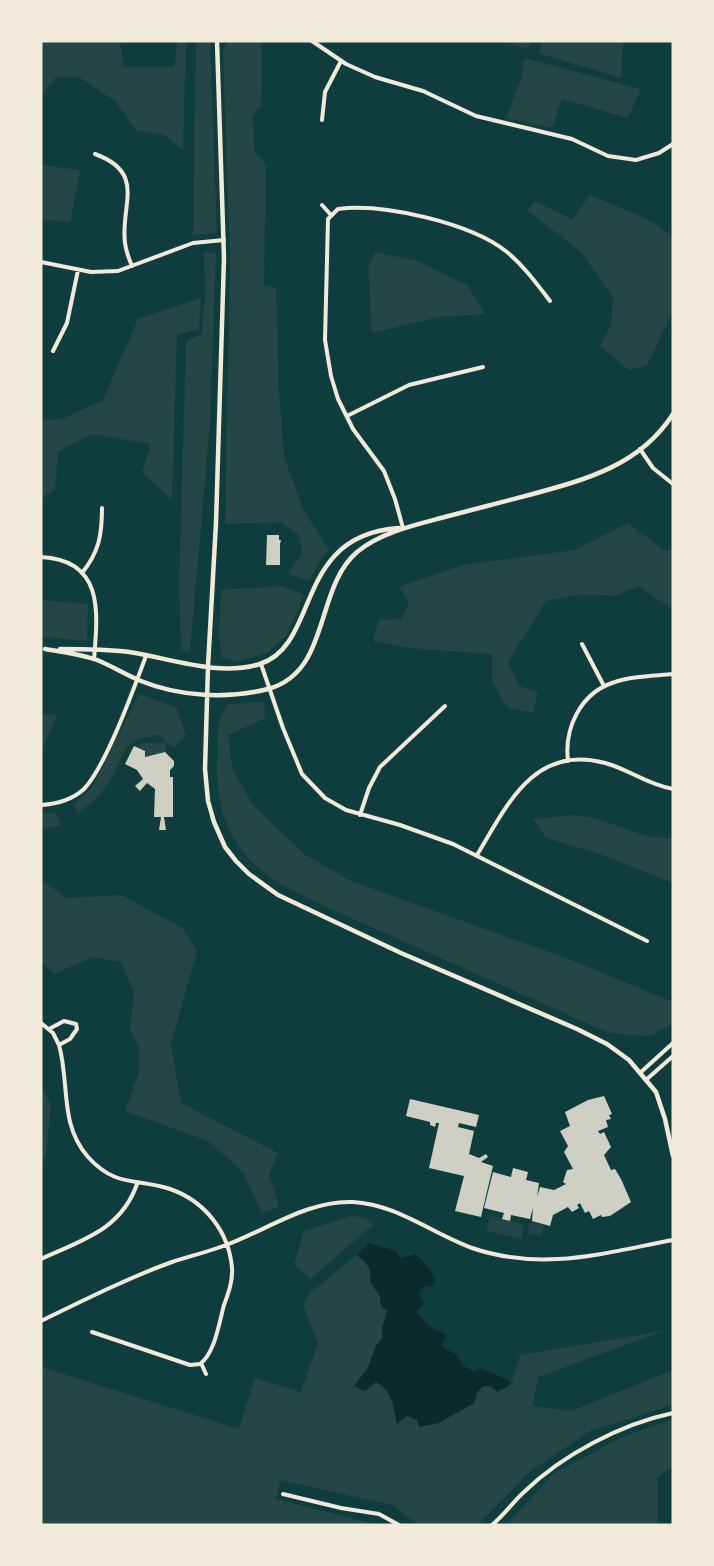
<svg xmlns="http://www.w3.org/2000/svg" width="714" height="1566" font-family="Mulish,sans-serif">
<rect width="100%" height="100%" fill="#0f3d3e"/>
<!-- green -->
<path fill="#244646" d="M41,41H120L124,67H174L178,41H186L183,150L164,135L137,131L115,101L79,77H56L41,97Z
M196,41H210L217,233L193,235Z
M227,41H262L261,105L252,117L255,152L266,165L264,285L276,288L279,388L284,457L304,511L329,550L323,556L309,581L288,574L303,553L298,534L281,522L225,524L230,257L223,52Z
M501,41H531L528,49Z
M543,41H623L621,78L538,53Z
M524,58L641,89L628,118L562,99L552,128L506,118L522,76Z
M41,165L80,170L70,222L41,219Z
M590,195L645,218L673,236V311L647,366L629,370L600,346L611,325L613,298L582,253L528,211L534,201L572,219Z
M204,252L216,253L210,424L190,652L181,651L179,584L186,341L202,334L205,296Z
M375,252L417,261L467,285L485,314L438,317L372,333L368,268Z
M201,298L199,329L177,335L172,500L142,472L151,444L92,434L58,452L55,491L41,497V420L62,419L103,400L138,319Z
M628,523L665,551L673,550V610L639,586L615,596L582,594L546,601L508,662L519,686L538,692L533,713L507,707L492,681V654L410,648L373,641L379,620L402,619L409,602L399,587L463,565L574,550Z
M282,586L304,595L287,635L267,653L237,662L221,657L219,632L221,590Z
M41,600L88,604L87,641L41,637Z
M139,694L176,707L186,735L174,748L159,735C117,739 127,758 107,785C99,796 89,805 78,813L74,804L92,788Z
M264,702L266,718L228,735L233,770L253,805L304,854L351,881L566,958L671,1001L673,1000V1023L651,1036L609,1033L315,902C300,894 283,886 269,876C228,847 215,807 217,759C217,740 216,720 228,704Z
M41,714L57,715L41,752Z
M140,743H166L165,752L145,757V751L137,747Z
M41,813L57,814L61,826L41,828Z
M573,815C610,817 636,840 673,838V883L600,854L546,838L533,819Z
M41,879L66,898L122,895L182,928L197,951L171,1044L181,1103L278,1153L269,1174L279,1207L262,1213L243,1172L208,1141L125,1111L139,1073V1048L130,1028L134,993L121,962L93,957L54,974L41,961Z
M41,1087L51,1104L46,1156L41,1162Z
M490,1215L524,1225L521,1239L486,1231Z
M351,1216L366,1218L373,1225L310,1279L294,1264L304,1231Z
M530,1222L544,1225L541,1236L528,1233Z
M357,1255C367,1262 372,1269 370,1282L380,1296L381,1306L387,1311L382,1329L383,1337L376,1346L368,1368L354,1386L369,1387L376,1382C393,1391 393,1406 397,1423L407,1416L417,1420L474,1403L478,1391L484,1386L505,1389L511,1384L520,1355L664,1331L538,1377L533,1406L571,1411L673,1370V1405L590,1431L528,1473L478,1525H419L392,1505L280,1480L276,1499L379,1525H41V1367L239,1429L255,1378L301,1392L318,1343L303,1305L311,1292Z
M673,1419V1467L657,1477L658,1525H506L553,1474L622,1437Z"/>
<!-- water -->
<path fill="#0a2a2b" d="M369,1243L396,1251L400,1258L416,1254C422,1259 434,1274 436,1281L431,1286L423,1287L419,1293L424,1302L416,1312L427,1325L447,1335L441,1346L457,1355L464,1366L474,1372L480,1368L508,1380L511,1384L497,1392L491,1386H484L478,1391L474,1403L439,1423L419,1427L417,1420L407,1416L397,1424C393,1407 393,1391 376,1382L365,1391L354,1386L368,1368L376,1346L383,1338L382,1329L387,1311L381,1306L380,1296L370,1282C372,1269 367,1262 357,1255Z"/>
<!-- building -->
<path fill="#cfcfc3" d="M267,535H279V540H281L280,544V565H266Z
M134,746L145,751V757L165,752L174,761V766L170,770V777H173V817H164L166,830H159L161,817H154L155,789L147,783L140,791L135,786L143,779L137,770L125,764Z
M604,1096L612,1114L609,1115L611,1119L606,1120L608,1127L598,1131L600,1134L604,1132L611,1147L604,1155L611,1170L615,1169L621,1179L631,1202L610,1216L602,1217L601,1215L593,1219L589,1211L585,1213L580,1203L577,1205L579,1208L572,1212L568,1207L553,1215L550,1226L532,1221L533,1208L530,1219L511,1215L510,1221L502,1219L504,1213L484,1208L493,1172L511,1177L513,1168L528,1172L526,1180L539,1183L537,1197L540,1187L554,1190L566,1184L563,1182L567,1170L573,1169L564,1152L568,1146L560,1131L570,1126L565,1112L588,1100Z
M410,1099L479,1115L476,1127L459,1123L458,1127L474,1131L469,1154L479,1158L486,1154L488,1157L481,1162L493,1166L481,1217L455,1211L464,1176L429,1168L439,1123H436L435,1127L430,1125V1122L406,1116Z"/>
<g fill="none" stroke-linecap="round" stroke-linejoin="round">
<!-- minor -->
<path stroke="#f1e9da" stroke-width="4" d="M312,41L346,64L375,77L423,91L476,116L572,139L608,156L636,160L659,153L673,144
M322,120L325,92L341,61
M95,154C147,173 120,205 125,243C126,251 129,259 132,266
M322,205L331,215
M41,262L91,272L118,271L193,243L224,240
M53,351L67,323L78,270
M347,416L409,385L483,367
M640,449L653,468L673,484
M403,528L395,499L384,471L353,429L338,399L331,376L325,340L328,219L338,209C383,203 471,223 507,252C524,266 537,284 550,301
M41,557C104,560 98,612 94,659
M82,573C99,552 102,535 102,508
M582,644L604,686
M261,664L283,728L302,774L325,798L346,810L400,825L453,844L647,941
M568,761C564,729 580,694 612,683C631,676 653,676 673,674
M41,805C57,804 72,800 84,789C106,766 134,688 146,656
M360,815L369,788L380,767L445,706
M477,855C507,805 534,744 605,763C629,769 645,784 673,789
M41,1023L53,1033L59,1045C70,1084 59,1124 88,1157C116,1188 137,1178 170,1189C205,1201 229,1232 232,1268C233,1281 228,1294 224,1305C219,1323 215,1353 200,1364L190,1365L92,1332
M49,1029L64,1021L76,1024L77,1029L70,1039L59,1045
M641,1072L673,1043
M647,1079L673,1056
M41,1259C82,1240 121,1230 137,1184
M41,1321C84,1300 128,1278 172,1262C190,1256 208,1252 226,1245C267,1230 308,1200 353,1202C396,1204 433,1234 472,1248C543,1272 603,1253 673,1240
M201,1363L206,1374
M283,1494L341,1508L379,1514L399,1525
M492,1525C504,1515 513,1502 524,1492C562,1455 621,1424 673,1413"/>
<!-- tertiary -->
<path stroke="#f1e9da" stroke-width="4.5" d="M217,41L224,258L216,523L208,666L205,769L208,801L214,822L225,847L236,861L249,874L278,895L401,953L577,1029L607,1044L629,1060L656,1092L665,1119L673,1156
M45,649C63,652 80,654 97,660C112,666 126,675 141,681C180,697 228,699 268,689C331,672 314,589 357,552C379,534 410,526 437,519C468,511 498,503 529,495C584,480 640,466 673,414
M60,649C83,649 106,649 129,652C170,658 218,677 260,664C321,644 293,535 399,528"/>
</g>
<!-- border -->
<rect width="714" height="1566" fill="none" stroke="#f1e9da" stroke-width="85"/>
</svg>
